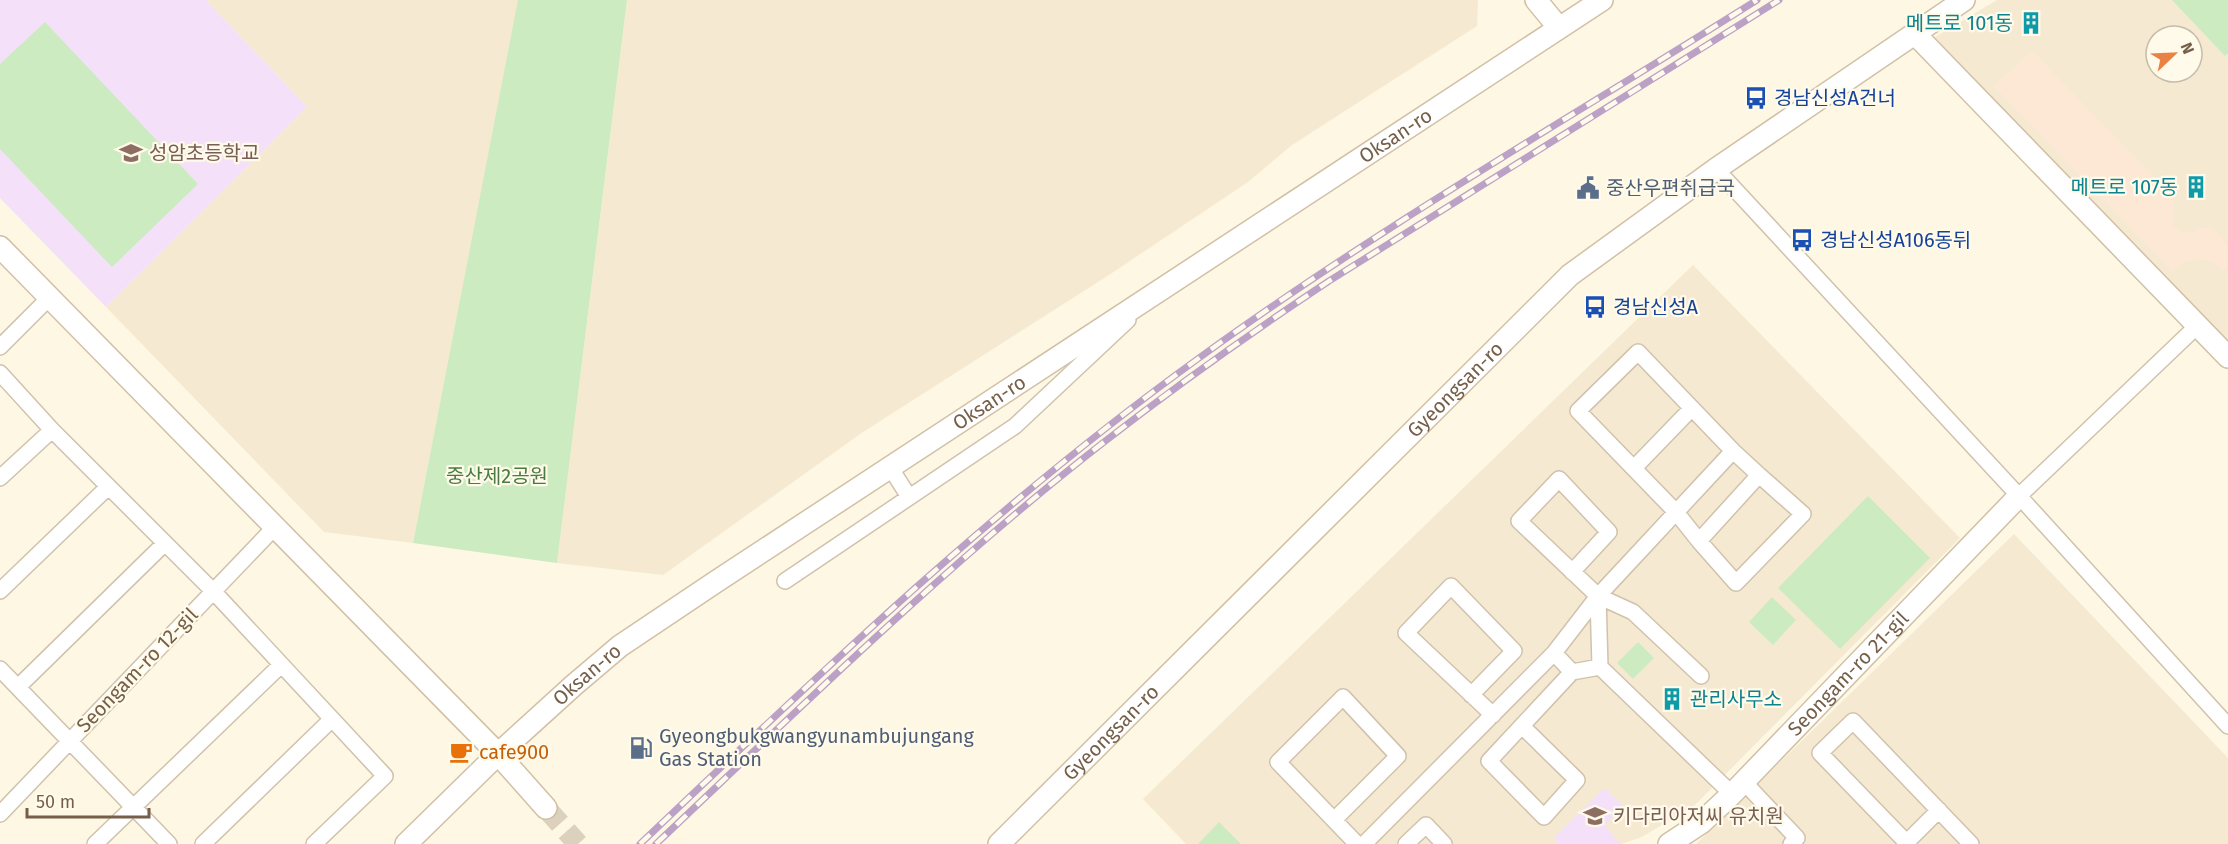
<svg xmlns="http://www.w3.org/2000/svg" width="2228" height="844" font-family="'Fira Sans','Noto Sans KR',sans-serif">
<rect width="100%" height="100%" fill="#fdf7e3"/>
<!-- residential -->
<path fill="#f5ead1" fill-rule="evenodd" d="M206,0H519L413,543L324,532L106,307L307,107Z
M627,0H1478L1477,26L1292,145L1248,182L1109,275L863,432L663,575L557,563Z
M1997,0H2228V352L1930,40ZM2156,36H2192V72H2156Z
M1693,265L1960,538L1695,805L1642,837L1621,844H1186L1143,799Z
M2014,534L2228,758V844H1696Z"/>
<!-- commercial -->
<path fill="#fde8d6" d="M2032,51L2173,197V228H2179V232H2196L2197,228H2212L2228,245V266L2223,271L2213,262L2200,259L2183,262L2172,271L1994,86Z"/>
<!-- education -->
<path fill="#f4e0f9" d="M0,0H206L307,107L106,307L0,198Z
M1604,788L1623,805L1605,826L1621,844H1558L1554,838Z"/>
<!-- green -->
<path fill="#ccebc1" d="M518,0H627L557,563L413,543Z
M2172,0H2228V53L2225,56Z
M45,22L198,184L112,267L0,149V64Z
M1868,496L1930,558L1840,649L1778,588Z
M1772,597L1796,620L1773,645L1749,622Z
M1638,642L1654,658L1633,679L1617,663Z
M1219,822L1241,844H1198Z"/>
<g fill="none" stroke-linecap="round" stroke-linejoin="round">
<!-- secondary-tunnel -->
<path stroke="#dbd1bc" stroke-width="21" stroke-dasharray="21 10" stroke-linecap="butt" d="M546,808L578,844"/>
<!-- street casing -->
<g stroke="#d0c2ac" stroke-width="18">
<path id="street" d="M1716,169L2019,496L2228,726
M0,347L50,297
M0,373L52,430L213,591L385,776L314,844
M890,467L909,497
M1634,468L1692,408
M0,478L52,430
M2019,496L2197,326
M1699,541L1736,583L1803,514L1759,475
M1572,572L1609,532L1559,479L1519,521L1598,596L1600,667L1732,794
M785,581L1015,426L1128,320
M0,591L108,487
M1598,596L1633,612L1701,676
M1600,667L1572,672L1554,653L1598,596L1733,451L1638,352L1578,411L1676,512L1699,541L1759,475L1733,451
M0,669L169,844
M18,687L164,544
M1471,695L1514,651L1451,586L1406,633L1493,715
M1522,726L1577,780L1544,817L1489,761L1572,672
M1744,782L1797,838L1791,844
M0,814L274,528
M1334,820L1398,756L1343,697L1278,762L1357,844
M1907,842L1939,810
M95,844L281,665
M203,844L332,719
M1364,844L1554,653
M1406,844L1426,825L1444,844
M1908,844L1820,753L1853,721L1971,844"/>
</g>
<!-- secondary casing -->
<g stroke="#d2c0a6" stroke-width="24">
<g id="secondary">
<path d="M1536,0L1559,28"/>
<path d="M1915,34L2228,357"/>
<path d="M0,247L498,754L546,808"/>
<path id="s1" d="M406,844L498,754L574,685L620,646L717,581L1602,0"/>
<path id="s2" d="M999,844L1570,275L1716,169L1964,0"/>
<path id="s3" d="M1669,844L1701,823L1732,794L2019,496"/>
</g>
</g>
<!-- street -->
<use href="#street" stroke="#fff" stroke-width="15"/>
<!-- secondary -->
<use href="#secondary" stroke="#fff" stroke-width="21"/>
<!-- rail casing -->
<g stroke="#bba1c6" stroke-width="7">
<path id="rail" d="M640,844C819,674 998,503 1199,358C1378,228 1570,118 1757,0
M656,844C802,706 946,565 1104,442C1177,385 1252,332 1329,281L1779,0"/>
</g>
<!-- rail -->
<use href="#rail" stroke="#fffaea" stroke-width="4.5" stroke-dasharray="14" stroke-linecap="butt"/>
</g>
<!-- icons -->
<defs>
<g id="building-bare" transform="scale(1.8)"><path d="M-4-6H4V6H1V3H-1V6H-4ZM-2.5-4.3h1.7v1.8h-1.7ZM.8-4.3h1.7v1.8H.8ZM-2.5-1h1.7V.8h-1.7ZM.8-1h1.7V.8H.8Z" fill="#0f9aa8" stroke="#fffaea" stroke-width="2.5" paint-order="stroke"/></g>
<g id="bus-bare" transform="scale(1.8)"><path d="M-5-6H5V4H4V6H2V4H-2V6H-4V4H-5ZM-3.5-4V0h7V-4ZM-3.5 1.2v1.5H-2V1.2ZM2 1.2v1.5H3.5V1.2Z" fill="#1a4fb4" stroke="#fffaea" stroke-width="2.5" paint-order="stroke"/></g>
<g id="school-bare" transform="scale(1.8)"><path d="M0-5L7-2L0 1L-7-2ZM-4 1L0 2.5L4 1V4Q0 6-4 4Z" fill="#8d6e63" stroke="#fffaea" stroke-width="2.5" paint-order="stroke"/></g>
<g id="civic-bare" transform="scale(1.8)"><path d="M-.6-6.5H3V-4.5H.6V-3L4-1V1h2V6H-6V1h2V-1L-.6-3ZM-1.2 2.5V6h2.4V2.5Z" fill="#5c6f8a" stroke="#fffaea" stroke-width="2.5" paint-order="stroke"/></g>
<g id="fuel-bare" transform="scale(1.8)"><path d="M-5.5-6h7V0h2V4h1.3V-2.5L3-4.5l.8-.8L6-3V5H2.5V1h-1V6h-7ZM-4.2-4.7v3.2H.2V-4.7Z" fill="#5c6f8a" stroke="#fffaea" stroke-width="2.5" paint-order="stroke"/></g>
<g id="cafe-bare" transform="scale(1.8)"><path d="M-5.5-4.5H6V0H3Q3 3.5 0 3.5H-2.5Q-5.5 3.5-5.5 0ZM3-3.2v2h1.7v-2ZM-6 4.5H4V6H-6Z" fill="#e8710a" stroke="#fffaea" stroke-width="2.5" paint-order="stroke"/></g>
</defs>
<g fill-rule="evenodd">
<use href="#building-bare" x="2031" y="23"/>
<use href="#bus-bare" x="1756" y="98"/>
<use href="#school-bare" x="131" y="153"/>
<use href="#building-bare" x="2196" y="187"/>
<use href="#civic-bare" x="1588" y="188"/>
<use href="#bus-bare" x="1802" y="240"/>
<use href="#bus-bare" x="1595" y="307"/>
<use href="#building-bare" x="1672" y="699"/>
<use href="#fuel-bare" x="641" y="748"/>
<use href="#cafe-bare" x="461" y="752"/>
<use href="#school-bare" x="1595" y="816"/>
</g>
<g text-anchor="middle" stroke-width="4.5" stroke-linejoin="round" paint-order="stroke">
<!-- culture labels -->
<g font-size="20" fill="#0d838f" stroke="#fffaea" text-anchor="end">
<text x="2013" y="30">메트로 101동</text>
<text x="2178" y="194">메트로 107동</text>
<text x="1690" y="706" text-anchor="start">관리사무소</text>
</g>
<!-- transit labels -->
<g font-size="20" fill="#164399" stroke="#fffaea" text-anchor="start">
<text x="1774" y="105">경남신성A건너</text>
<text x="1820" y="247">경남신성A106동뒤</text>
<text x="1613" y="314">경남신성A</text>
</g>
<!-- street labels -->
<g font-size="20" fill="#755f48" stroke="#fffaea">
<text dy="7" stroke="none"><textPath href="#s1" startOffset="1220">Oksan-ro</textPath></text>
<text dy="7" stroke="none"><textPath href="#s2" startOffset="644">Gyeongsan-ro</textPath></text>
<text dy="7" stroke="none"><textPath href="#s1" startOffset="734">Oksan-ro</textPath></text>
<text transform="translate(137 670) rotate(-46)" y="7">Seongam-ro 12-gil</text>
<text dy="7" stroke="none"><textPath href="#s3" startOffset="248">Seongam-ro 21-gil</textPath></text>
<text dy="7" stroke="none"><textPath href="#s1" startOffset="248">Oksan-ro</textPath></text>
<text dy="7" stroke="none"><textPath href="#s2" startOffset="158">Gyeongsan-ro</textPath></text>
</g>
<!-- education labels -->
<g font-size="20" fill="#785e54" stroke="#fffaea" text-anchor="start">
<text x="149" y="160">성암초등학교</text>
<text x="1613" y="823">키다리아저씨 유치원</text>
</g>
<!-- service labels -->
<g font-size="20" fill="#4e5e75" stroke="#fffaea" text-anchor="start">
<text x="1606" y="195">중산우편취급국</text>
<text x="659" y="743">Gyeongbukgwangyunambujungang<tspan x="659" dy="23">Gas Station</tspan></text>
</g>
<!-- park labels -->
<g font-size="20" fill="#497c40" stroke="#fffaea">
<text x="497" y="483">중산제2공원</text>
</g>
<!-- food labels -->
<g font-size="20" fill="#c56008" stroke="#fffaea" text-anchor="start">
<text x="479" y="759">cafe900</text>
</g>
</g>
<!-- north arrow -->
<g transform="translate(2174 54) rotate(67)"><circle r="28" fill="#fffaea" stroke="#c8bca9" stroke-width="1.5"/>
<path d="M0-4.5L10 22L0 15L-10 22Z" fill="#ea8245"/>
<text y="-9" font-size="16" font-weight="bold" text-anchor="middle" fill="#755f48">N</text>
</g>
<!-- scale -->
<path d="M27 808v9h122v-9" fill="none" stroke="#755f48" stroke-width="3"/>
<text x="36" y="808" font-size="18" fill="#755f48" stroke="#fffaea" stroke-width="4.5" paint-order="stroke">50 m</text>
</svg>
